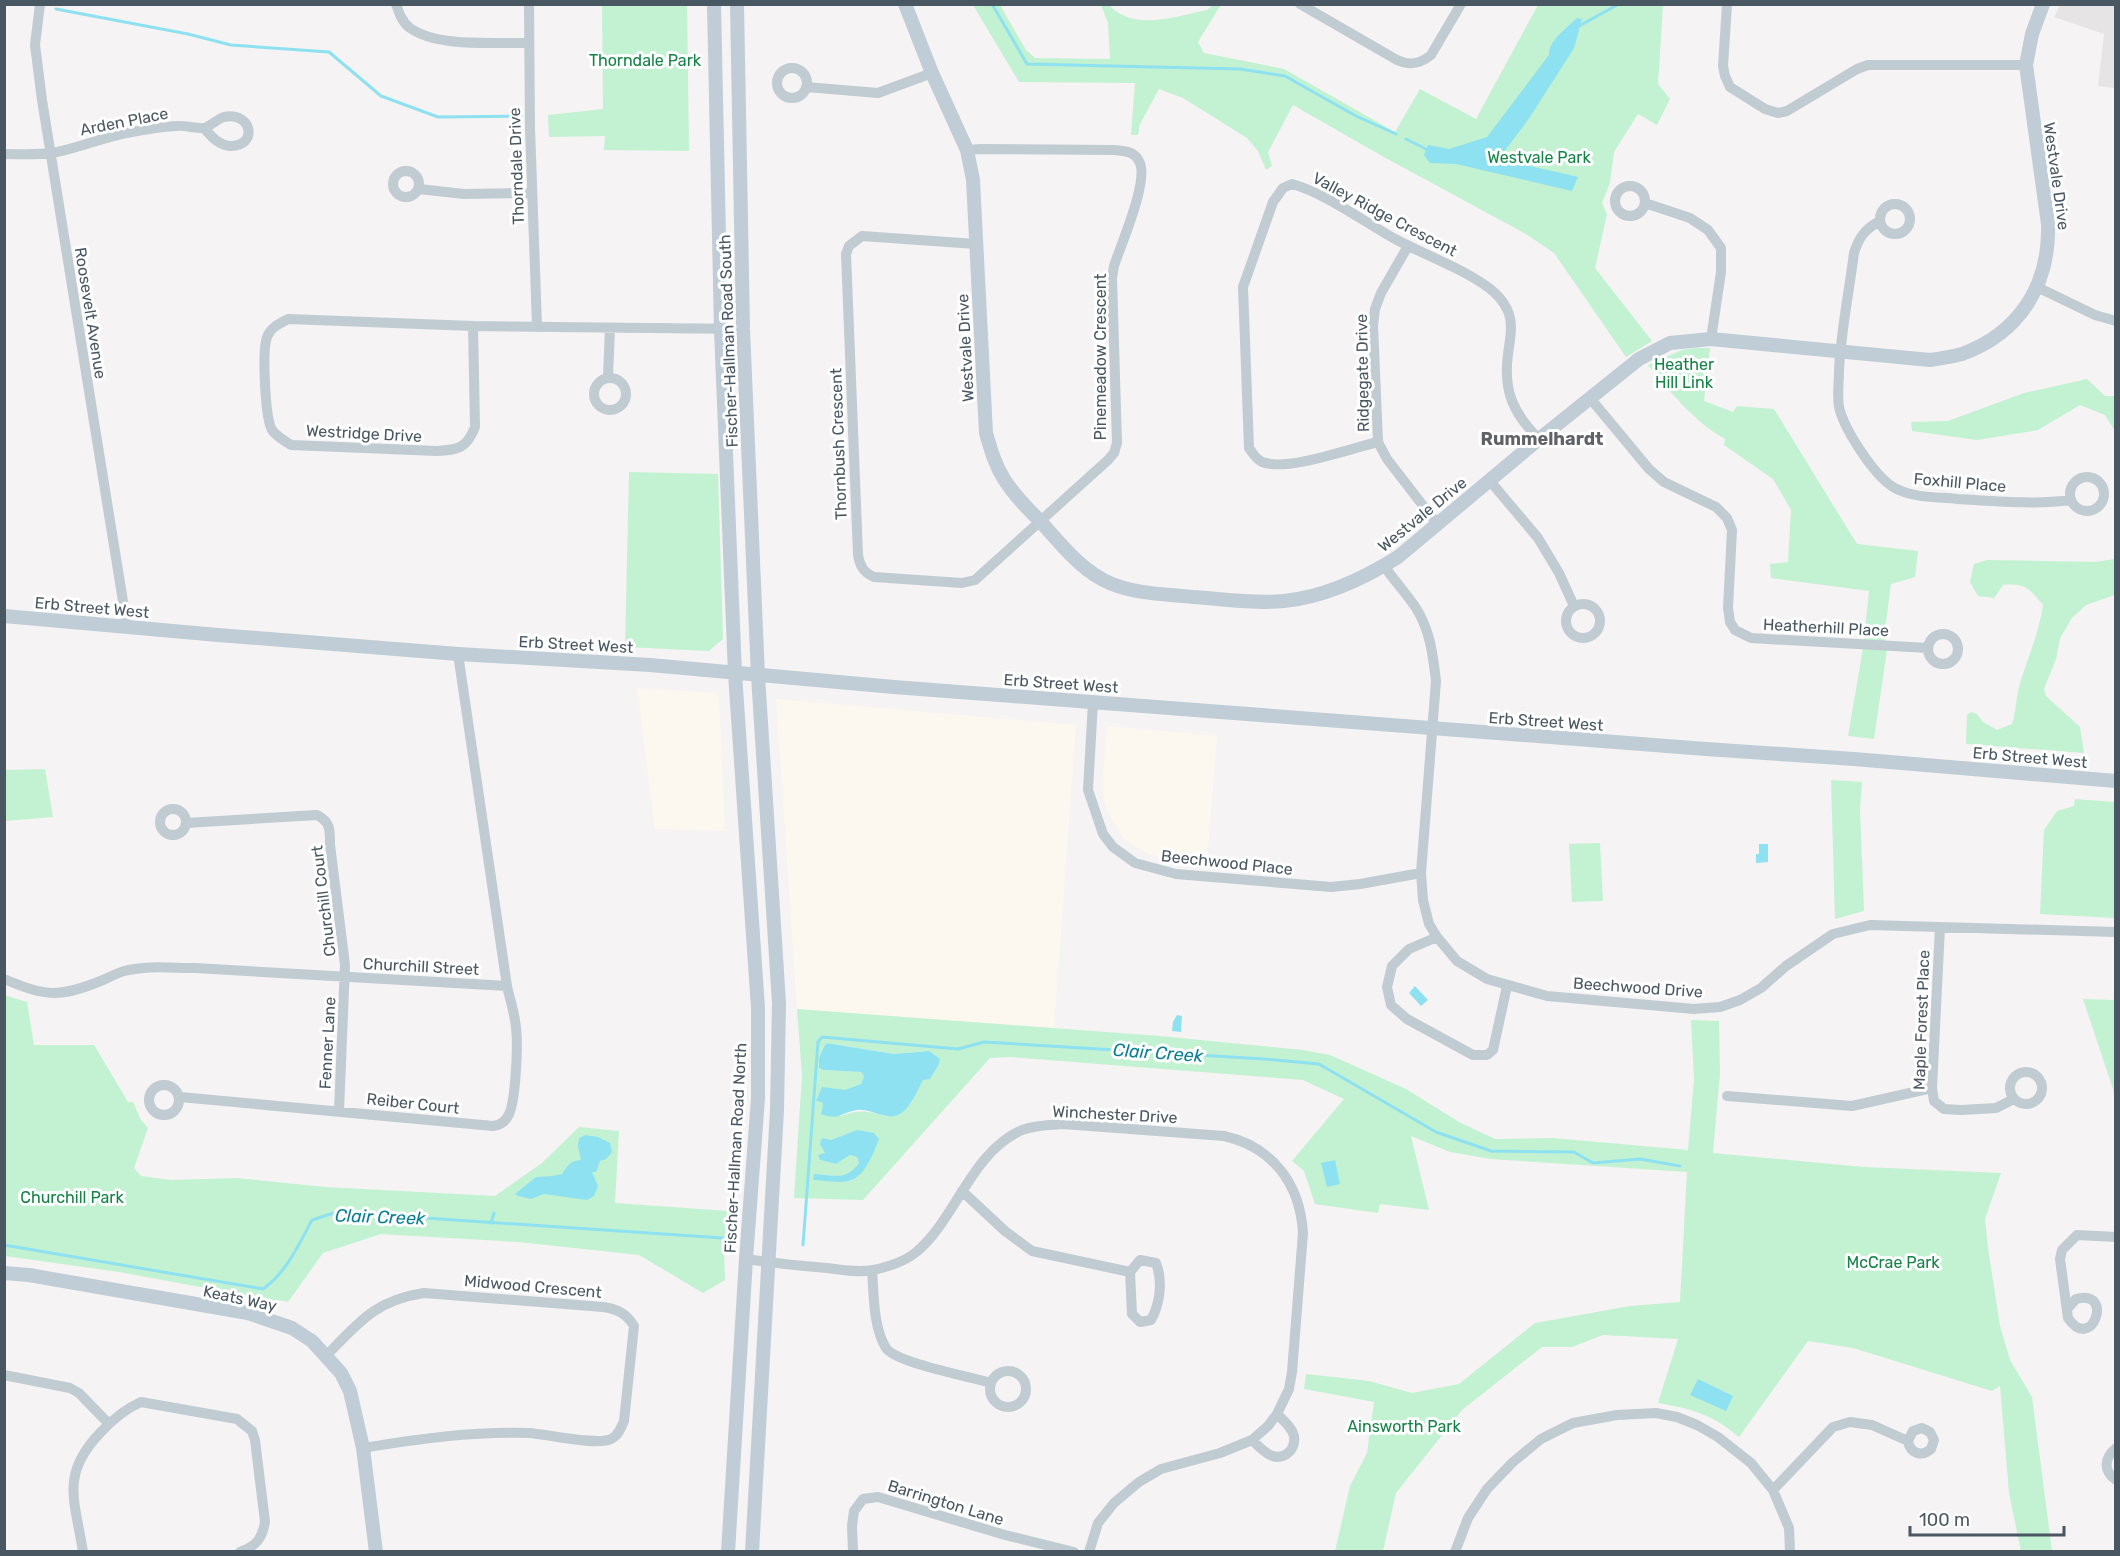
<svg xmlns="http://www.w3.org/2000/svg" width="2120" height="1556" font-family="Rubik,sans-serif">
<rect width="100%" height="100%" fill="#f5f3f3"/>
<!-- commercial -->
<path fill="#fdf8ef" d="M637,688L715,693L719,697L725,831L655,829Z
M776,699L1076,725L1054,1028L797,1009Z
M1107,726L1217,736L1207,863L1156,857L1134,846L1123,837L1112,821L1105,804L1102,786Z"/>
<!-- education -->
<path fill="#e6e4e5" d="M2060,5H2115V88L2098,86L2104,34L2054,17Z"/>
<!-- green -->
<path fill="#c2f2d2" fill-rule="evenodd" d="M602,5H687L689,151L604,150L605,136L549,137L548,115L603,109Z
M973,5H1000L1026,50L1035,58L1110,59L1108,23L1101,5H1109C1134,32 1176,16 1207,10L1213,5L1220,6L1198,42L1204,53L1284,69L1395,132L1420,89L1476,119L1538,5H1663L1658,84L1670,99L1657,125L1638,114L1614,152L1610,183L1602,203L1607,214L1595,268L1652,341L1626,357L1554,253L1526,234L1382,156L1293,105L1268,152L1272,166L1266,170L1258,151L1247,138L1183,98L1159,89L1140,124L1138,135H1131L1135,83L1019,82Z
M1695,348H1710L1704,401L1733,412L1737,406L1774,409L1857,544L1918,551L1915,577L1891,584L1884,637L1887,650L1874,739L1848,736L1863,648L1869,591L1771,578L1770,564L1788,562L1791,510L1773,479L1724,445L1725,439C1693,421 1671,392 1648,365L1682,350Z
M2087,379L2105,396H2115V431L2105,415L2080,405L2038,430L1977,440L1912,431L1911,422L1948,421L2024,393Z
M629,472L718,474L723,639L709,651L625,647Z
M2115,559V595L2086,605L2072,618L2060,638L2056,659L2044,689L2046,696L2080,727L2084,753L1966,744L1967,715L1971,712L1977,714L1983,722L1997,730L2012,724C2016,712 2016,699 2019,687C2027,659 2039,634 2043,605C2029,588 2025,583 2003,585L1994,598L1978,596L1970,582L1974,564L1987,560L2095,562Z
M45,769L53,817L5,821V770Z
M1831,780L1862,782L1860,808L1864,911L1835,919Z
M2075,799L2115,802V918L2040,914L2044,830L2057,811L2074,806Z
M1600,843L1603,901L1572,902L1569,844Z
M4,995L27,1002L34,1045H94L128,1102H133L141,1120L148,1128L134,1168L141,1176L171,1180L237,1178L325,1187L495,1196L542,1163L579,1127L619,1131L615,1203L728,1211L724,1248L725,1280L703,1293L639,1255L518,1242L381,1234L323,1253L288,1302L278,1300L276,1303L260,1298L119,1272L5,1256Z
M2083,999L2115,1000V1101L2113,1089Z
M797,1009L1160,1036L1303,1050L1330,1055L1406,1089L1459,1122L1495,1139L1553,1138L1688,1150L1694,1079L1691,1020L1719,1021L1720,1073L1713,1153L1864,1167L2001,1173L1985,1219L1988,1248L2000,1326L2010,1360L2032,1397L2052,1551H2021L2009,1493L2000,1386L1992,1391L1853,1348L1808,1341L1739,1437C1712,1414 1692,1409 1658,1403L1678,1339L1603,1335L1572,1347H1542L1462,1410L1396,1493L1383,1551H1335L1350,1486L1367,1453L1374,1402L1304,1389L1306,1374L1369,1381L1412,1393L1459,1384L1535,1323L1630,1306L1680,1302L1687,1172L1491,1159L1450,1152L1411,1136L1429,1210L1380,1204L1378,1213L1315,1204L1304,1171L1292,1161L1344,1099L1303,1080L1011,1057L990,1058L863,1200L794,1198L802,1076ZM826,1043L894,1054L929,1051L938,1066L930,1079H923L911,1104L888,1117C868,1111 860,1109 841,1116L823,1105L822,1102L861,1084L864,1076L861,1072L823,1070L819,1068ZM857,1130L873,1153L859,1175L851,1181L814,1174C835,1175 846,1181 859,1163L857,1157L850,1155L836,1164L820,1160L826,1153L822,1138L831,1140Z"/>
<!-- water -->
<path fill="#8ee1f0" d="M1577,18L1582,19L1574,48L1530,117L1501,156C1525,167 1552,170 1578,177L1572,191L1456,164L1430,163L1424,155L1428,145L1449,149L1487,137L1549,55C1548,41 1567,28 1577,18Z
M1759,844H1768V862L1756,863V854H1759Z
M1415,986L1428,1000L1421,1006L1409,993Z
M1177,1015L1182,1016L1181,1032L1172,1031L1173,1022Z
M826,1043L894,1054L929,1051L940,1059L938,1066L930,1079L923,1080C915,1095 907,1120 886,1116C876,1114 867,1109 857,1110C842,1112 839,1121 821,1114L823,1106L822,1102L816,1101L822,1087L845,1090L861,1084L864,1076L861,1072L823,1070L819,1068V1058Z
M857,1130L874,1133L879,1139C874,1152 866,1174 852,1180C842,1184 824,1180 813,1180L814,1174C834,1175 846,1181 859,1163L857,1157L850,1155L836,1164L820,1160L818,1155L825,1153L820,1144L822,1138L831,1140Z
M586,1135L598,1137L610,1143L612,1152L606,1159L600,1161L596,1172H592L598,1186L594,1196L587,1200L544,1194L531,1199L518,1196L515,1194L536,1177L552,1176L562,1174C568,1165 570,1161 581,1160L578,1146L579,1138Z
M1335,1160L1340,1184L1327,1187L1321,1163Z
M1698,1379L1733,1396L1726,1411L1690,1395Z"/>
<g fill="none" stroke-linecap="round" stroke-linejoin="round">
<!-- stream -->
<path stroke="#8ee1f0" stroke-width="3" d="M992,4L1027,64L1240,69L1285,76L1356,116L1396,134
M56,9L188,34L231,45L329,52L381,96L438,117L521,116
M1579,26L1619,4
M1406,139L1428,150
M491,1223L494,1213
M4,1245L263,1289C287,1272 299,1244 312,1220L337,1212L723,1238
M803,1245L818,1042L822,1037L958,1049L984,1042L1264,1059L1319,1064L1436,1132L1491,1151L1574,1152L1593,1163L1640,1159L1680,1166"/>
<!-- street -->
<path stroke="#c1cbd2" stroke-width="10" d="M40,4L35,45L42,100L127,626
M396,4C399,13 402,22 410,28C438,48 495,42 529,43
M529,4L530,128L537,326
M1300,4L1397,60C1410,66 1420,64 1431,55L1461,4
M1727,4L1723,66L1725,76L1730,87L1765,109L1778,113L1787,111L1857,69L1868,65H2026
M777 83a15 15 0 1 1 30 0a15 15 0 1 1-30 0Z
M806,87L878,93L932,73
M967,150L981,149L1114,150C1124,151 1134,151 1139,161C1150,179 1121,244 1114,266L1112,278L1117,443L1114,453L1108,460L975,580L962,583L874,577C863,572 860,566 858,555L846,254L849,246L862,236L976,244
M4,154C20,154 36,155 51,153C76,149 101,138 126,133C142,130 160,127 176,126C185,125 196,129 204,128C211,126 217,119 224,117C253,111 258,147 230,146C218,145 211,136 204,128
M393 184a13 13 0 1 1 26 0a13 13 0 1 1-26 0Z
M1615 201a15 15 0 1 1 30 0a15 15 0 1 1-30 0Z
M419,189L464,194L532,193
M1645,203L1690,218L1708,230L1721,248V272L1711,339
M1880 219a15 15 0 1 1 30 0a15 15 0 1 1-30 0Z
M1880,221C1865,229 1859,237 1854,253C1849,292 1841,331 1839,370C1839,382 1837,395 1839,407C1844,429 1877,482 1899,490C1917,498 1938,497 1957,499C1995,501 2033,505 2071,500
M1408,246L1381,293L1375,309L1373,325L1378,442L1387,459L1438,525
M2037,287L2095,315L2116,321
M473,326L475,427C467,448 458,450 437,451L291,445C284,440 277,437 272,430C265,418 262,350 267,337C271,327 279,324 288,319L473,326L743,329
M608,377L610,328
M594 394a16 16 0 1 1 32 0a16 16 0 1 1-32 0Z
M1590,398L1649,469L1664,482L1716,507L1727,518L1732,530L1728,608L1730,622L1735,630L1751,638L1928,648
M1378,442C1351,448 1287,472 1262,462C1256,459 1253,454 1249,448L1243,287L1273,202L1283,188L1292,184C1325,193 1366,223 1397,240C1427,256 1462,268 1489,288C1497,294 1503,301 1507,309C1514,324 1510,338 1508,354C1503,391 1513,413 1539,439
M2070 494a17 17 0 1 1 34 0a17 17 0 1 1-34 0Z
M1490,481L1538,538L1559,573L1574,606
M1384,566C1394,580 1406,593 1416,608C1430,630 1433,655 1436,681L1421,873L1423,900L1429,924L1437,937L1457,961L1487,979L1547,996L1694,1009L1720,1007L1740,1000L1761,988L1786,966L1833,934L1870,925L2116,932
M1566 621a17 17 0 1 1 34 0a17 17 0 1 1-34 0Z
M1928 649a15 15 0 1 1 30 0a15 15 0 1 1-30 0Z
M1093,702L1088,790L1103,834L1113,847L1135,863L1176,874L1331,887L1360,884L1421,873
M160 822a13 13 0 1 1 26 0a13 13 0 1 1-26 0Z
M186,823L317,815C331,822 330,831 330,845L345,965L339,1111
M1940,927L1932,1088L1934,1101L1944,1109L1961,1110L1996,1108L2014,1099
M1437,937L1409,949L1392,966L1387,987L1391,1005L1407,1019L1473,1055H1487L1493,1050L1507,986
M4,979C47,997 59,998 103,980C110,977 117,973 124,971C147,965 172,968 195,968L507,986L458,654
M2010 1088a16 16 0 1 1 32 0a16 16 0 1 1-32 0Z
M149 1100a15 15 0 1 1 30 0a15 15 0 1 1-30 0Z
M1727,1096L1852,1106L1932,1088
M180,1097L493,1126C500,1125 505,1122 508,1116C516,1103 518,1044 516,1028C515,1014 510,1000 507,986
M962,1191L1005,1231L1032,1251L1130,1272
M746,1259C773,1263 800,1266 827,1268C842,1270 858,1273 873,1270C887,1267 904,1262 915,1253C956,1220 970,1153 1022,1130C1035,1125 1049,1125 1063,1124L1224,1136C1273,1147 1300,1184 1303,1233L1292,1372L1289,1389L1277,1414L1268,1426L1252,1440L1220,1453L1161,1469L1139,1482L1114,1503L1098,1523L1089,1552
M1140,1260L1156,1263C1163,1281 1160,1304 1151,1320L1140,1322L1132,1314L1130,1272Z
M872,1270C874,1295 873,1327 886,1348C896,1363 971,1377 991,1383
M2068,1308L2076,1299C2115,1288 2092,1354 2068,1318L2060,1259L2062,1250L2077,1235L2116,1237
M327,1355C359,1322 376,1300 424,1293L603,1307C617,1309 626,1313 634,1326L624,1421C621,1428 618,1436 611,1439C597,1446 546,1434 529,1433C473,1431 418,1439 363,1448
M990 1389a18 18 0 1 1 36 0a18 18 0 1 1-36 0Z
M4,1375L70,1388L79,1393L109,1424
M1252,1440C1257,1445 1264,1452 1270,1455C1283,1461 1296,1451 1294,1436C1292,1427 1283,1420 1277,1414
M2116,1448C2104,1458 2103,1471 2116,1480
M1773,1490L1833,1427L1850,1422L1872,1425L1908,1441C1910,1454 1922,1457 1931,1449L1934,1440L1930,1432L1922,1428L1913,1431L1908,1441
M83,1552C75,1500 60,1475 100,1433C112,1420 125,1409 141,1402L237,1419L252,1431L255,1440L265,1522C262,1539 256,1546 240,1552
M853,1552L852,1526L854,1511L863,1499L878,1497L1005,1535L1074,1552
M1455,1552L1468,1518L1487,1489L1513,1462L1541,1439L1573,1423L1617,1415L1656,1413L1677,1417L1697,1425L1718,1437L1751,1463L1773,1490L1789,1528L1790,1552"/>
<!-- secondary -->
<path stroke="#c0ccd6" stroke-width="14" d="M714,4L721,330L735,674L758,1008V1098L746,1259L728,1552
M737,4L743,329L758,676L779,1003L777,1110L752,1552
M905,4L932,73L967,150L973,180L986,433C991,450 995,465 1004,479C1014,495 1027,508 1040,521C1061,544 1082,572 1112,584C1137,594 1165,594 1193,597C1223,599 1254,604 1284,601C1325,597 1363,579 1398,557L1539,439L1639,359L1670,343L1711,339L1930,360C1941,358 1952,357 1962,354C2020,333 2050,284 2048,224L2026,65L2032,34L2043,4
M4,616L218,635L458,654L650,665L894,687L1706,749L1854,759L2116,781
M4,1273L29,1275L248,1313L292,1328L312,1341L341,1373L350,1391L363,1448L376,1552"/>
</g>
<g text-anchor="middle" stroke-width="6" stroke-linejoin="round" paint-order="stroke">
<!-- park labels -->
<g font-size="16" fill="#148346" stroke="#fff">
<text x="645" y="66">Thorndale Park</text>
<text x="1539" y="163">Westvale Park</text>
<text x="1684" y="370">Heather<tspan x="1684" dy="18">Hill Link</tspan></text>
<text x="72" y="1203">Churchill Park</text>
<text x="1893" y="1268">McCrae Park</text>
<text x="1404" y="1432">Ainsworth Park</text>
</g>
<!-- street labels -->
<g font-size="16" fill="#495762" stroke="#fff">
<text transform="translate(124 121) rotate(-11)" y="6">Arden Place</text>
<text transform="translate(516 166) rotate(-92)" y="6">Thorndale Drive</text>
<text transform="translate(2057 176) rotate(82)" y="6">Westvale Drive</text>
<text transform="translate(1385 214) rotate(28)" y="6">Valley Ridge Crescent</text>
<text transform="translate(91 313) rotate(81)" y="6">Roosevelt Avenue</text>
<text transform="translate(728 341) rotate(-92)" y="6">Fischer-Hallman Road South</text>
<text transform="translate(965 348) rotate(-93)" y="6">Westvale Drive</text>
<text transform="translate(1100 357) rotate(-90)" y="6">Pinemeadow Crescent</text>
<text transform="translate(1362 373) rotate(-91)" y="6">Ridgegate Drive</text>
<text transform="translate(364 433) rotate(3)" y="6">Westridge Drive</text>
<text transform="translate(838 444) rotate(-92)" y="6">Thornbush Crescent</text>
<text transform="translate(1960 482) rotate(5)" y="6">Foxhill Place</text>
<text transform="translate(1422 514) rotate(-39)" y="6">Westvale Drive</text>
<text transform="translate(92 607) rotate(5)" y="6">Erb Street West</text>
<text transform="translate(1826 627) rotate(3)" y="6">Heatherhill Place</text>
<text transform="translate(576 644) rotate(3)" y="6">Erb Street West</text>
<text transform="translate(1061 683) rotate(4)" y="6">Erb Street West</text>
<text transform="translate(1546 721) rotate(4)" y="6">Erb Street West</text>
<text transform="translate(2030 757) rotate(5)" y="6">Erb Street West</text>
<text transform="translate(1227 862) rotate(6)" y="6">Beechwood Place</text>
<text transform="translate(323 901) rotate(-97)" y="6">Churchill Court</text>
<text transform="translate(421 966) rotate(3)" y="6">Churchill Street</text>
<text transform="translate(1638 987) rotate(4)" y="6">Beechwood Drive</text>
<text transform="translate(1921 1020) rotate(-88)" y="6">Maple Forest Place</text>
<text transform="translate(327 1043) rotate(-87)" y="6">Fenner Lane</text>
<text transform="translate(413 1103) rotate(6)" y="6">Reiber Court</text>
<text transform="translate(1115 1114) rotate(3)" y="6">Winchester Drive</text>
<text transform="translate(735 1148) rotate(-87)" y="6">Fischer-Hallman Road North</text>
<text transform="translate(533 1286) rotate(5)" y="6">Midwood Crescent</text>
<text transform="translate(240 1298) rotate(12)" y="6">Keats Way</text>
<text transform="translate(946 1502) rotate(17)" y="6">Barrington Lane</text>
</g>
<!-- neighbourhood labels -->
<g font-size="18" font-weight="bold" fill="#5f6368" stroke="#fff">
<text x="1542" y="445">Rummelhardt</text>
</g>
<!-- water labels -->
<g font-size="18" font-style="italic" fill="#097f96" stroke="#fff">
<text transform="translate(1158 1053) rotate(4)" y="6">Clair Creek</text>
<text transform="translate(380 1217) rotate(2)" y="6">Clair Creek</text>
</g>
</g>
<!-- border -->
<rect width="2120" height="1556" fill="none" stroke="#495762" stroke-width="12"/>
<!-- scale -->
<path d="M1910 1526v9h154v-9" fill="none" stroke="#495762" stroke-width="3"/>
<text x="1919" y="1526" font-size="18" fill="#495762" stroke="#ffffff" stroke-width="4.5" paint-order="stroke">100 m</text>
</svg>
